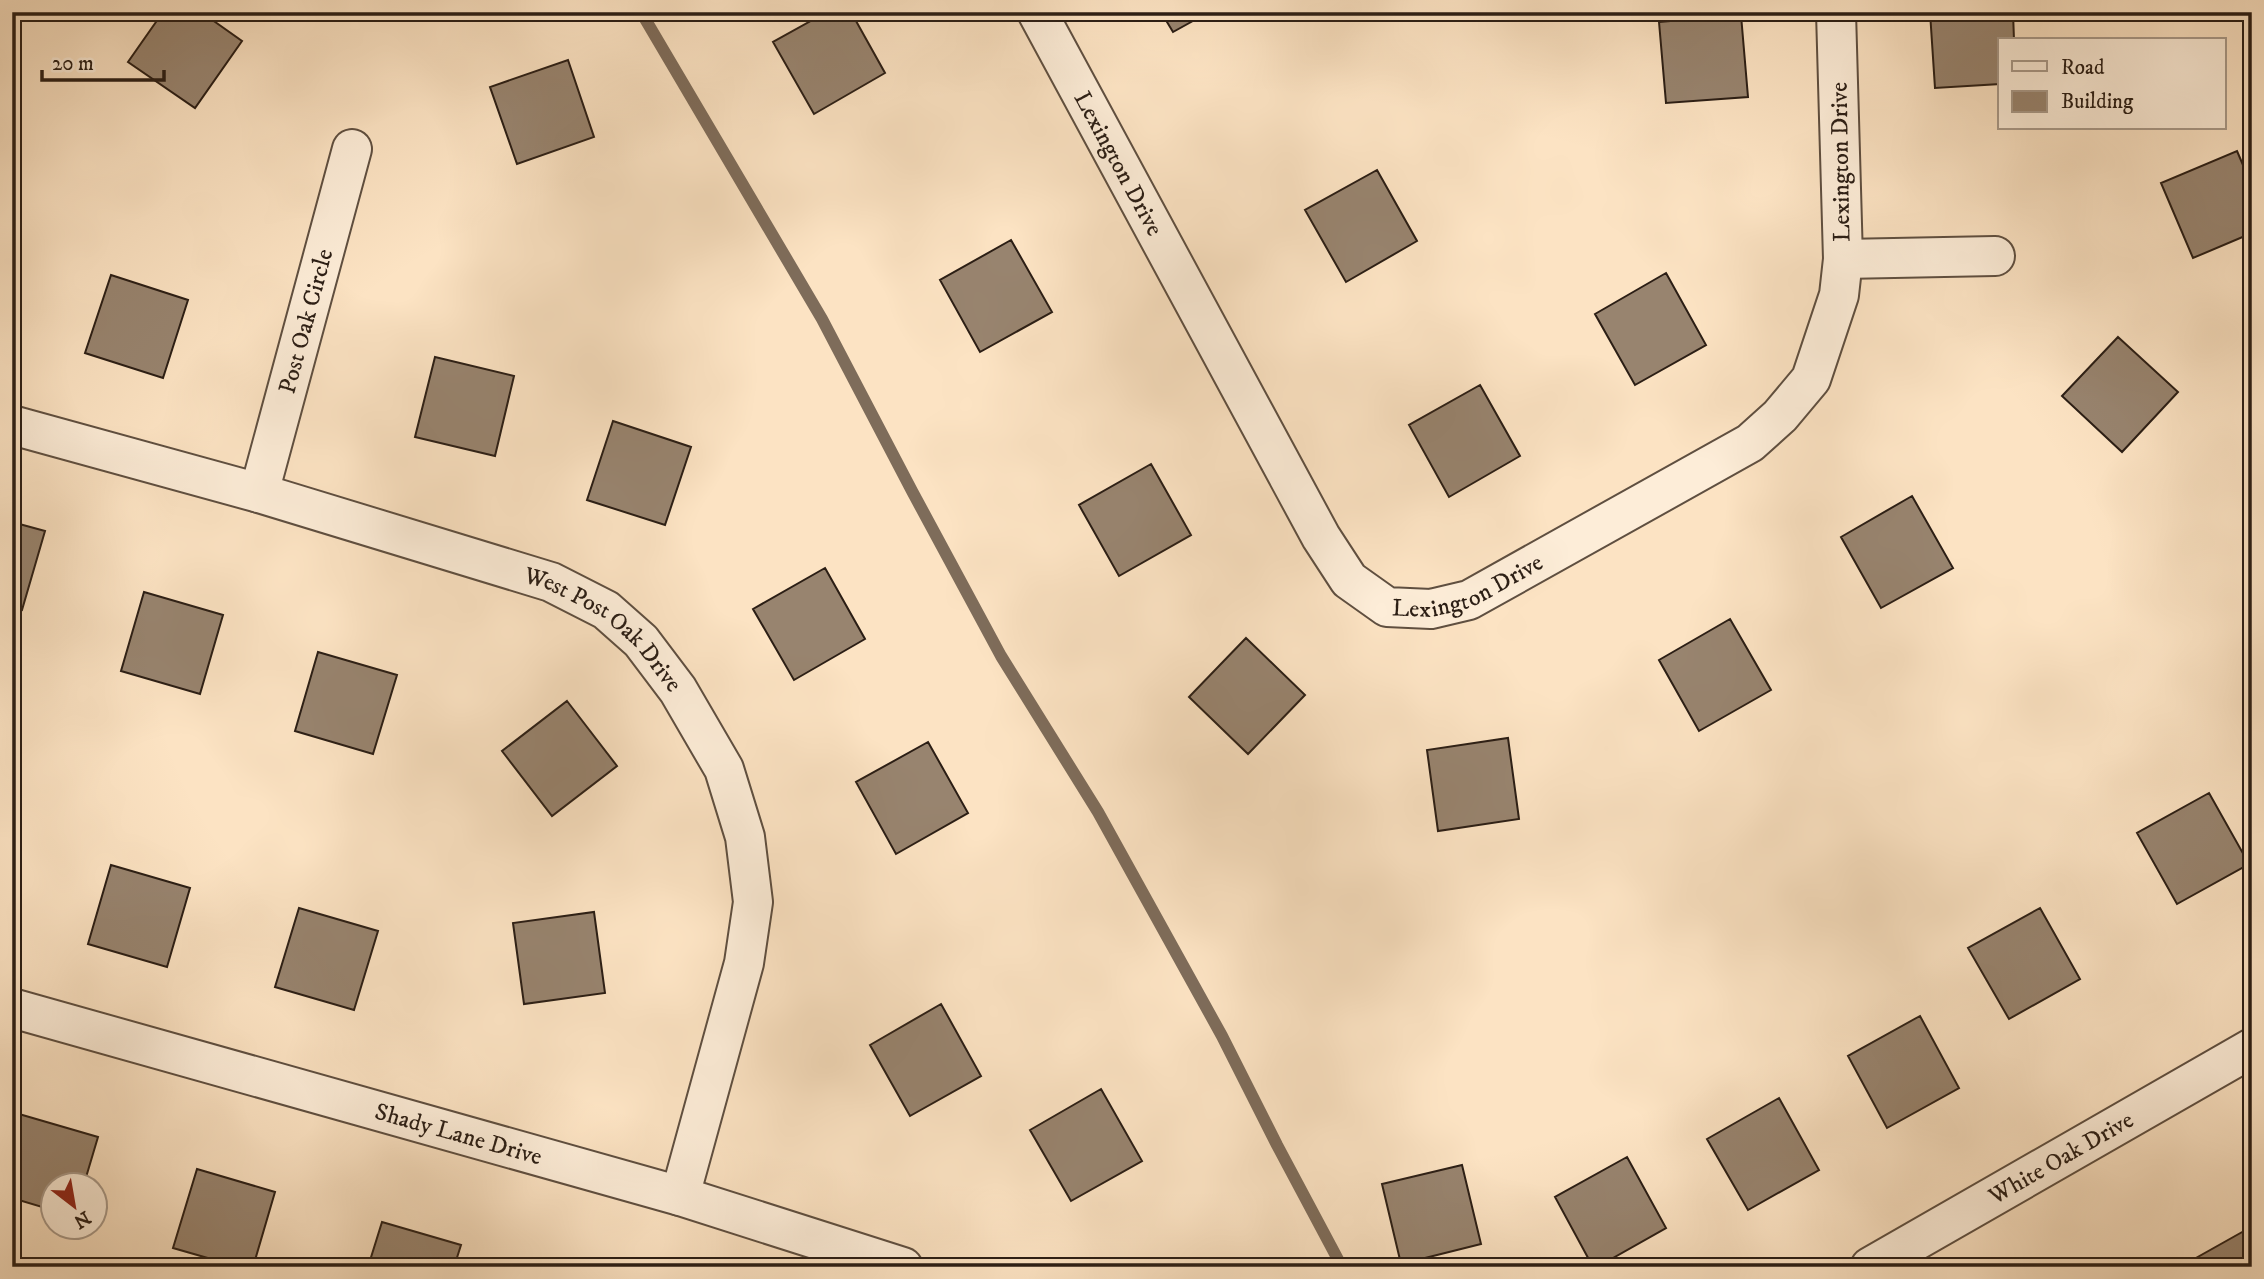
<svg xmlns="http://www.w3.org/2000/svg" width="2264" height="1279" font-family="'IM FELL DW Pica',serif">
<rect width="100%" height="100%" fill="#fce3c3"/>
<filter id="stains"><feTurbulence type="fractalNoise" baseFrequency=".00286" numOctaves="4"/><feColorMatrix values="0 0 0 0 .2 0 0 0 0 .09 0 0 0 0 .02 0 0 0 .5 -.17"/></filter>
<radialGradient id="worn" r=".72"><stop offset=".6" stop-color="#630" stop-opacity="0"/><stop offset="1" stop-color="#630" stop-opacity=".3"/></radialGradient>
<g fill="none" stroke-linecap="round" stroke-linejoin="round">
<!-- stream -->
<path stroke="#7e6c5a" stroke-width="12" d="M641,12L822,319L912,491L1001,656L1098,812L1222,1036L1277,1145L1342,1267"/>
</g>
<!-- building -->
<path fill="#98846f" stroke="#2b1e15" stroke-width="2" d="M163,12H201L242,41L195,108L128,62Z
M827,12H851L885,73L814,114L773,42Z
M1161,12H1209L1173,32Z
M1930,12H2013L2014,40H2000V84L1935,88Z
M1741,15L1748,97L1666,103L1659,22Z
M568,60L594,137L517,164L490,87Z
M2237,151L2252,186V233L2193,258L2161,183Z
M1377,170L1417,241L1346,282L1305,210Z
M1011,240L1052,312L980,352L940,280Z
M1666,273L1706,345L1635,385L1595,314Z
M111,275L188,300L163,378L85,353Z
M2118,337L2178,392L2122,452L2062,396Z
M435,357L514,376L495,456L415,437Z
M1480,385L1520,456L1449,497L1409,425Z
M613,421L691,447L665,525L587,500Z
M1151,464L1191,535L1119,576L1079,505Z
M1912,496L1953,568L1881,608L1841,537Z
M12,522L45,531L22,610L12,607Z
M825,568L865,639L794,680L753,609Z
M144,592L223,615L200,694L121,671Z
M1730,619L1771,690L1699,731L1659,660Z
M1246,638L1305,695L1248,754L1189,697Z
M318,652L397,675L373,754L295,731Z
M567,701L617,766L552,816L502,751Z
M1508,738L1519,819L1438,831L1427,750Z
M928,742L968,813L896,854L856,782Z
M2209,793L2249,864L2177,904L2137,833Z
M12,833L19,835L12,857Z
M111,865L190,888L167,967L88,944Z
M299,908L378,931L354,1010L275,987Z
M2040,908L2080,979L2009,1019L1968,948Z
M594,912L605,993L524,1004L513,923Z
M941,1004L981,1076L910,1116L870,1045Z
M1920,1016L1959,1088L1887,1128L1848,1056Z
M1101,1089L1142,1161L1071,1201L1030,1130Z
M1779,1098L1819,1170L1748,1210L1707,1139Z
M19,1114L98,1137L84,1184H52V1210L12,1198V1138Z
M1627,1157L1666,1228L1597,1267H1593L1555,1197Z
M1462,1165L1481,1244L1401,1264L1382,1184Z
M197,1169L275,1192L253,1267H239L173,1248Z
M382,1222L461,1245L454,1267H368Z
M2244,1231L2252,1244V1267H2180Z"/>
<g fill="none" stroke-linecap="round" stroke-linejoin="round">
<!-- minor casing -->
<g stroke="#5f4f40" stroke-width="42">
<g id="minor">
<path id="s1" d="M1037,12L1321,537L1349,580L1387,607L1431,609L1469,600L1750,443L1780,416L1811,379L1839,295L1843,259L1836,12"/>
<path d="M1843,259L1995,256"/>
<path id="s2" d="M12,425L259,493L551,582L606,610L641,641L678,690L724,769L745,837L753,902L744,963L680,1196"/>
<path id="s3" d="M259,493L352,149"/>
<path id="s4" d="M12,1008L680,1196L903,1267"/>
<path id="s5" d="M1870,1267L2252,1048"/>
</g>
</g>
<!-- minor -->
<use href="#minor" stroke="#fdedd8" stroke-width="38"/>
</g>
<g text-anchor="middle" stroke-width="5" stroke-linejoin="round" paint-order="stroke">
<!-- street labels -->
<g font-size="24" fill="#2b1e15" stroke="#fdedd8">
<text transform="translate(1840 162) rotate(-91)" y="8">Lexington Drive</text>
<text dy="8" stroke="none"><textPath href="#s1" startOffset="172">Lexington Drive</textPath></text>
<text dy="8" stroke="none"><textPath href="#s3" startOffset="178">Post Oak Circle</textPath></text>
<text dy="8" stroke="none"><textPath href="#s1" startOffset="780">Lexington Drive</textPath></text>
<text dy="8" stroke="none"><textPath href="#s2" startOffset="632">West Post Oak Drive</textPath></text>
<text dy="8" stroke="none"><textPath href="#s4" startOffset="464">Shady Lane Drive</textPath></text>
<text dy="8" stroke="none"><textPath href="#s5" startOffset="220">White Oak Drive</textPath></text>
</g>
</g>
<!-- margin -->
<rect width="2264" height="1279" fill="none" stroke="#fce3c3" stroke-width="42"/>
<rect x="14" y="14" width="2236" height="1251" fill="none" stroke="#2b1e15" stroke-width="3.5"/>
<rect x="21" y="21" width="2222" height="1237" fill="none" stroke="#2b1e15" stroke-width="2"/>
<!-- legend -->
<rect x="1998" y="38" width="228" height="91" fill="#fdedd8" stroke="#a99a8a" stroke-width="2"/>
<rect x="2012" y="61" width="35" height="10" fill="#fdedd8" stroke="#a99a8a" stroke-width="2"/>
<text x="2061" y="74" font-size="21" fill="#2b1e15">Road</text>
<rect x="2012" y="91" width="35" height="21" fill="#98846f" stroke="#a99a8a" stroke-width="2"/>
<text x="2061" y="108" font-size="21" fill="#2b1e15">Building</text>
<!-- north arrow -->
<g transform="translate(74 1206) rotate(149)"><circle r="33" fill="#fdedd8" stroke="#a99a8a" stroke-width="2"/>
<path d="M0-5L12 26L0 18L-12 26Z" fill="#8f2418"/>
<text y="-10" font-size="19" font-weight="bold" text-anchor="middle" fill="#2b1e15">N</text>
</g>
<!-- scale -->
<path d="M42 70v10h122v-10" fill="none" stroke="#2b1e15" stroke-width="3.5"/>
<text x="52" y="70" font-size="21" fill="#2b1e15" stroke="#fdedd8" stroke-width="5" paint-order="stroke">20 m</text>
<rect width="100%" height="100%" filter="url(#stains)"/>
<rect width="100%" height="100%" fill="url(#worn)"/>
</svg>
